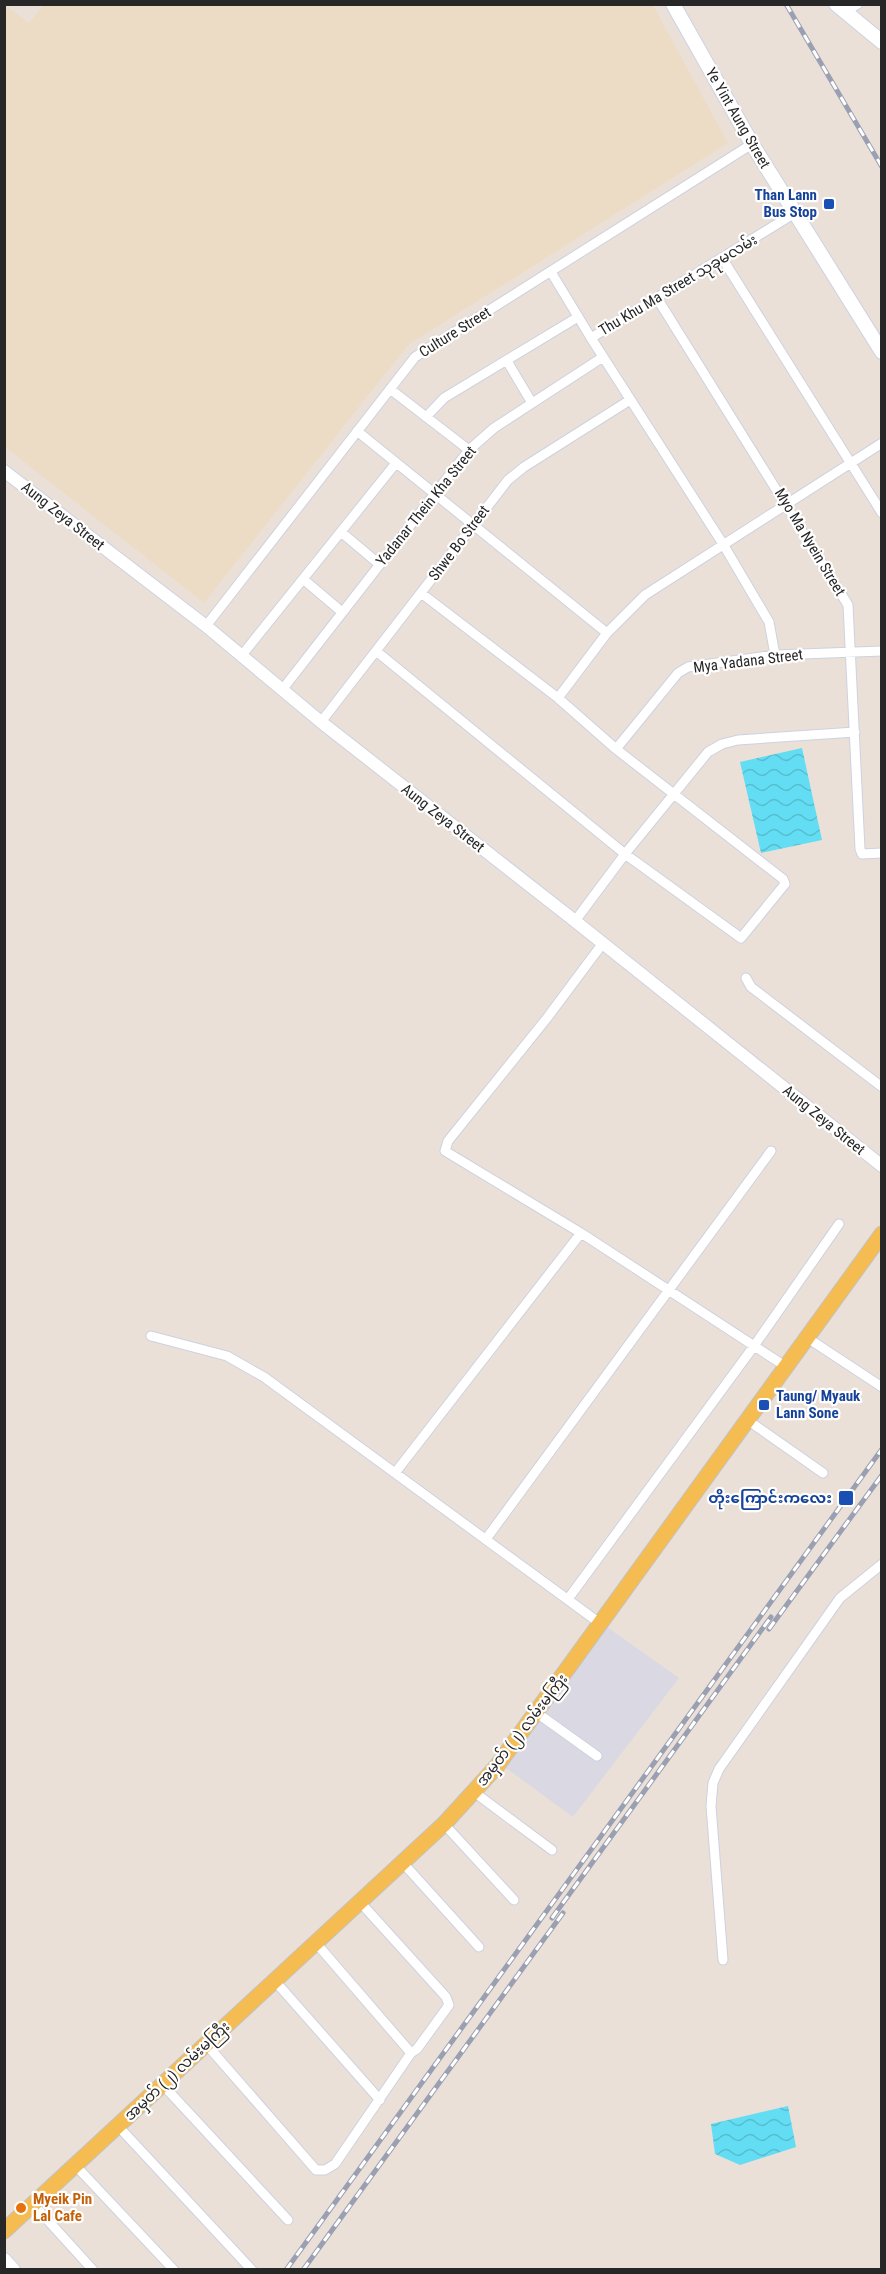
<svg xmlns="http://www.w3.org/2000/svg" width="886" height="2274" font-family="'Roboto Condensed','Noto Sans Myanmar',sans-serif">
<defs>
<pattern id="water-waves" width="16" height="10" patternUnits="userSpaceOnUse" patternTransform="scale(1.5)"><rect width="16" height="10" fill="#63ddf3"/><path d="M0 5q4-4 8 0t8 0" fill="none" stroke="#56bed0"/></pattern>
</defs>
<rect width="100%" height="100%" fill="#eae0d7"/>
<!-- industrial -->
<path fill="#dad8e2" d="M607,1627L679,1678L573,1817L506,1768Z"/>
<!-- education -->
<path fill="#eddcc5" d="M44,4L653,5L728,143L408,345L204,603L5,447V5L29,23Z"/>
<!-- water -->
<path fill="url(#water-waves)" d="M802,748L822,840L761,853L740,762Z
M788,2106L796,2147L740,2165L715,2154L711,2124Z"/>
<g fill="none" stroke-linecap="round" stroke-linejoin="round">
<!-- minor casing -->
<g stroke="#ccd2e1" stroke-width="11">
<path id="minor" d="M845,12L858,4
M722,258L882,513
M551,272L591,338L723,544L769,622L775,655
M657,298L848,605L860,849L862,854L882,853
M591,338L795,213
M507,361L532,403
M390,389L469,450
M426,417L444,398L578,317
M357,431L607,633
M341,532L379,564
M303,579L342,612
M206,626L415,357L752,144
M376,651L625,854L741,938L785,884L783,879L616,749L558,698L421,593
M242,655L396,463
M282,690L469,450L494,428L603,357
M558,698L607,633L645,595L882,443
M321,722L508,480L524,467L630,400
M616,749L678,673L688,667L775,655L882,651
M575,921L625,854L708,752L722,744L738,740L855,732
M603,943L547,1018L448,1141L445,1151L581,1233L785,1366
M746,978L751,987L882,1087
M151,1336L227,1356L264,1377L601,1624
M806,1337L882,1387
M746,1419L823,1473
M395,1473L581,1233
M486,1539L771,1151
M568,1599L754,1346L839,1224
M537,1713L597,1756
M474,1792L552,1850
M444,1824L514,1900
M403,1863L479,1947
M316,1943L411,2053
M723,1960L711,1806L713,1783L719,1769L840,1598L882,1564
M275,1981L380,2100
M206,2044L316,2170H325L335,2164L411,2053L417,2049L449,2005L446,1997L360,1902
M163,2085L288,2220
M118,2126L252,2270
M75,2165L174,2270
M33,2204L93,2270"/>
</g>
<!-- tertiary casing -->
<g stroke="#ccd2e1" stroke-width="14">
<path id="tertiary" d="M4,471L206,626L321,722L575,921L882,1166"/>
</g>
<!-- secondary casing -->
<g stroke="#ccd2e1" stroke-width="16">
<path id="secondary" d="M673,4L752,144L882,352
M836,4L882,42
M4,2260L13,2270"/>
</g>
<!-- primary casing -->
<g stroke="#c3c3c3" stroke-width="17">
<path id="primary" d="M4,2231L444,1824L497,1766L882,1234"/>
</g>
<!-- minor -->
<use href="#minor" stroke="#fff" stroke-width="9"/>
<!-- tertiary -->
<use href="#tertiary" stroke="#fff" stroke-width="12"/>
<!-- secondary -->
<use href="#secondary" stroke="#fff" stroke-width="14"/>
<!-- primary -->
<use href="#primary" stroke="#f5bc51" stroke-width="15"/>
<!-- rail casing -->
<g stroke="#9aa0b2" stroke-width="5">
<path id="rail" d="M786,4L882,167
M769,1629L882,1475
M552,1918L771,1617
M286,2270L882,1449
M303,2270L563,1913"/>
</g>
<!-- rail -->
<use href="#rail" stroke="#fff" stroke-width="3" stroke-dasharray="9" stroke-linecap="butt"/>
</g>
<!-- markers -->
<g fill="#1a4fb4" stroke="#fff" stroke-width="2">
<rect x="823" y="198" width="12" height="12" rx="3"/>
<rect x="758" y="1399" width="12" height="12" rx="3"/>
<rect x="838" y="1490" width="16" height="16" rx="3"/>
</g>
<circle fill="#e8710a" stroke="#fff" stroke-width="2" cx="21" cy="2208" r="6"/>
<g text-anchor="middle" stroke-width="4.5" stroke-linejoin="round" paint-order="stroke">
<!-- street labels -->
<g font-size="15" fill="#272727" stroke="#fff">
<text transform="translate(738 118) rotate(60)" y="5">Ye Yint Aung Street</text>
<text transform="translate(678 285) rotate(-31)" y="5">Thu Khu Ma Street သုခုမလမ်း</text>
<text transform="translate(455 332) rotate(-32)" y="5">Culture Street</text>
<text transform="translate(426 506) rotate(-51)" y="5">Yadanar Thein Kha Street</text>
<text transform="translate(63 516) rotate(38)" y="5">Aung Zeya Street</text>
<text transform="translate(810 542) rotate(59)" y="5">Myo Ma Nyein Street</text>
<text transform="translate(459 543) rotate(-53)" y="5">Shwe Bo Street</text>
<text transform="translate(748 661) rotate(-7)" y="5">Mya Yadana Street</text>
<text transform="translate(443 818) rotate(38)" y="5">Aung Zeya Street</text>
<text transform="translate(824 1120) rotate(39)" y="5">Aung Zeya Street</text>
<text transform="translate(522 1730) rotate(-52)" y="5">အမှတ် (၂) လမ်းမကြီး</text>
<text transform="translate(177 2071) rotate(-43)" y="5">အမှတ် (၂) လမ်းမကြီး</text>
</g>
<!-- transit labels -->
<g font-size="15" font-weight="bold" fill="#164399" stroke="#fff" text-anchor="end">
<text x="817" y="200">Than Lann<tspan x="817" dy="17">Bus Stop</tspan></text>
<text x="776" y="1401" text-anchor="start">Taung/ Myauk<tspan x="776" dy="17">Lann Sone</tspan></text>
<text x="832" y="1503">တိုးကြောင်းကလေး</text>
</g>
<!-- food labels -->
<g font-size="15" font-weight="bold" fill="#c56008" stroke="#fff" text-anchor="start">
<text x="33" y="2204">Myeik Pin<tspan x="33" dy="17">Lal Cafe</tspan></text>
</g>
</g>
<!-- border -->
<rect width="886" height="2274" fill="none" stroke="#272727" stroke-width="12"/>
</svg>
